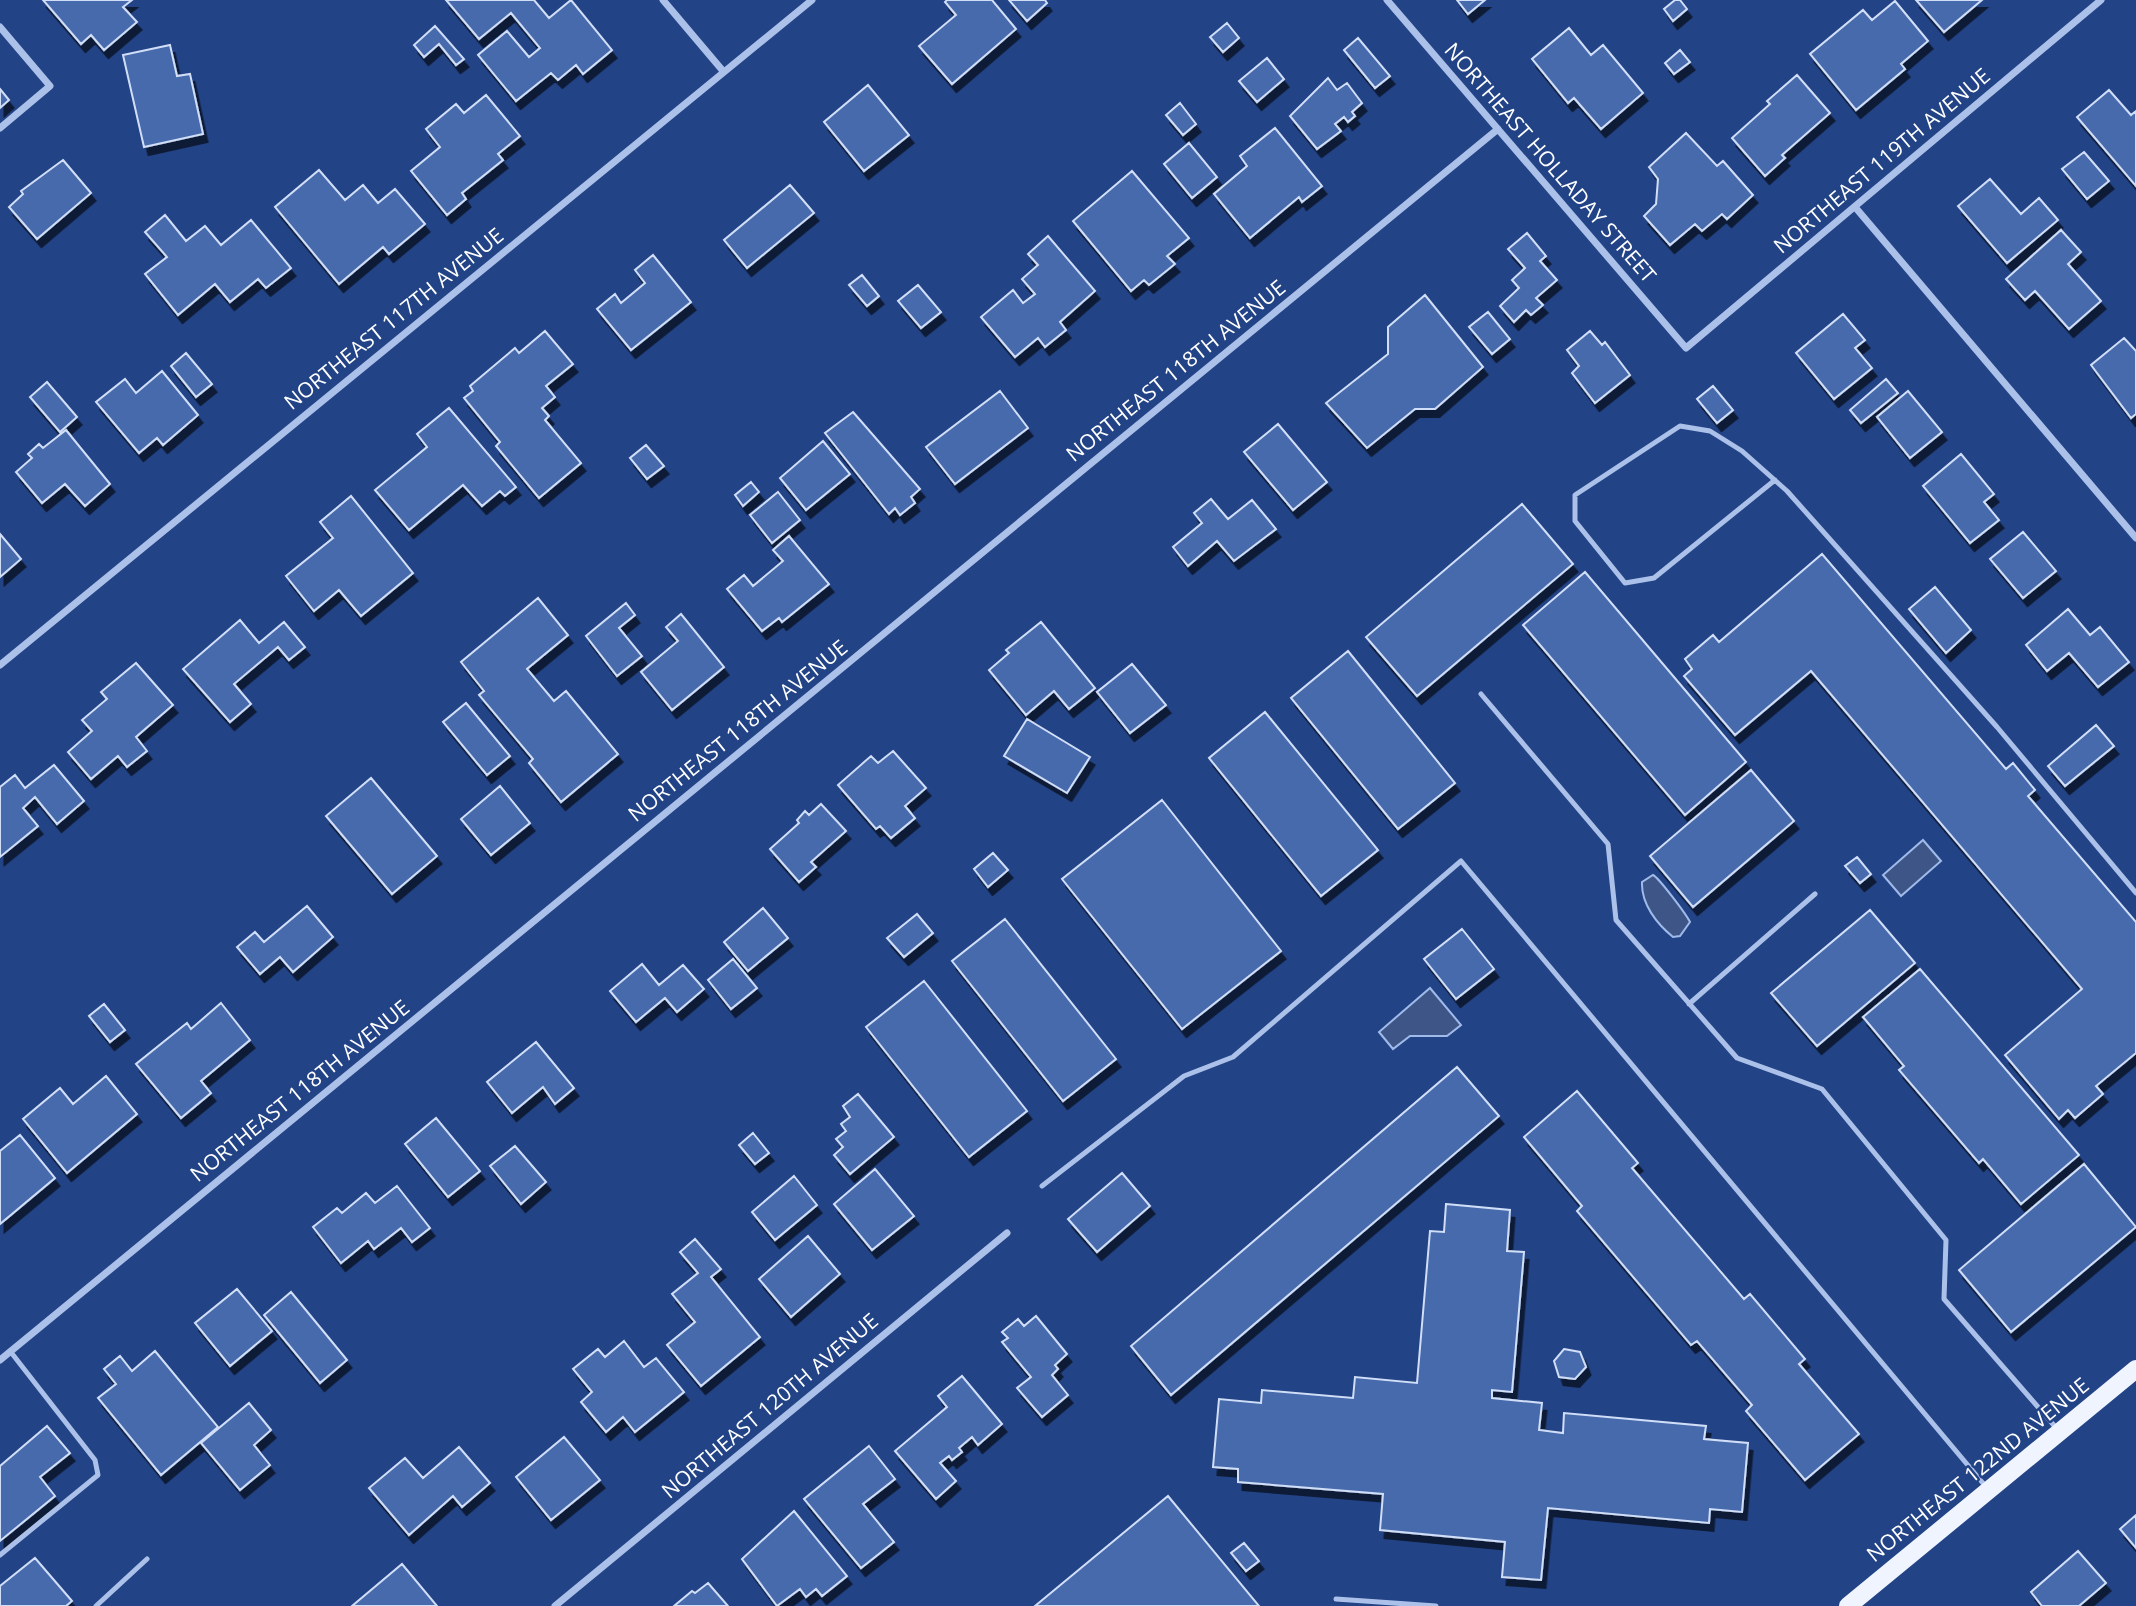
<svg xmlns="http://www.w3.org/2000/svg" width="2136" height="1606" font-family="'Open Sans',sans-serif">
<defs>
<filter id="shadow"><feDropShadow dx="4.5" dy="8" stdDeviation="0" flood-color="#0009"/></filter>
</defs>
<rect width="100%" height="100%" fill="#224386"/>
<!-- water -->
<path fill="#3e5687" stroke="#a0bbea" stroke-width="2" d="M1923,840L1941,861L1901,896L1883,875Z
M1653,875C1659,878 1686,914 1690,922L1680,936L1673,937C1657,924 1641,904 1642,882Z
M1430,988L1461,1025L1447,1036H1410L1393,1049L1379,1032Z"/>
<!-- building -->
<path fill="#466aac" stroke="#d1def7" stroke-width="2" filter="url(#shadow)" d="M43,0H132L123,7L137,22L104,50L91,35L81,44Z
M446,0H534L549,18L571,0L612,50L583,74L576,65L558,80L551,73L516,101L478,55L507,31L529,57L540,48L511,13L479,39Z
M947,0H992L1016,29L952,84L919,46L956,15L945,2Z
M1009,0H1045L1047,3L1027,21Z
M1457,0H1485L1468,14Z
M1675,0H1680L1687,9L1673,21L1664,9Z
M1916,0H1982L1944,32Z
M1895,1L1928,41L1901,64L1905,69L1856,110L1810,54L1863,10L1872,20Z
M1227,23L1239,38L1223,52L1210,37Z
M435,26L464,59L456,65L439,44L424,57L414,45Z
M1569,28L1591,55L1603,45L1643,93L1601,129L1574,98L1568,103L1532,59Z
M1358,38L1390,76L1375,88L1344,50Z
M170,45L177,76L190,74L203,134L144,147L123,55Z
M1680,50L1690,62L1674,74L1665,63Z
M1267,58L1284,79L1257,102L1239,81Z
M1797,75L1830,113L1782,155L1785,158L1765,176L1732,138L1770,104L1767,101Z
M1328,78L1337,90L1347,83L1362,103L1352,112L1355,116L1348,122L1344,117L1335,124L1341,131L1317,149L1290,116Z
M868,85L909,135L864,171L824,122Z
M0,89L9,100L0,108Z
M2109,90L2131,115L2136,111V186L2077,117Z
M486,95L520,136L498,154L503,160L462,193L466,199L447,215L411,171L440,147L426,129L456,104L464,113Z
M1180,103L1196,124L1183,135L1166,115Z
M1275,128L1322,186L1302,202L1299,197L1250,238L1214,194L1247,166L1240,156Z
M1686,133L1717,166L1723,161L1753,195L1727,219L1722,214L1702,231L1695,224L1670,245L1644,216L1656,204L1658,179L1649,167Z
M1189,143L1217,177L1192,198L1164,164Z
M2084,152L2109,181L2087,199L2062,169Z
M63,160L91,193L37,239L9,207L23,194L21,191Z
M319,170L345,200L363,185L378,203L395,189L425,224L389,254L383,247L339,284L275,207Z
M1132,171L1189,238L1167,256L1175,264L1149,285L1144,280L1131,291L1073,221Z
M1990,179L2021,214L2039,198L2058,220L2007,263L1958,206Z
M790,185L814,213L747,268L724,240Z
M165,215L186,241L205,226L221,245L251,220L291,268L266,288L258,279L230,302L215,284L178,315L145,274L167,257L145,232Z
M2061,230L2081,252L2068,264L2101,301L2069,329L2035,291L2025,300L2006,279Z
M1527,233L1546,256L1540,261L1557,280L1536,298L1543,305L1531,315L1526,310L1514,322L1500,306L1519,288L1512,280L1525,268L1508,249Z
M1048,236L1095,291L1060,322L1066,330L1045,347L1038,338L1015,357L981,317L1013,290L1023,303L1035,294L1022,279L1038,265L1028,254Z
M653,255L691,302L631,350L597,309L615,294L621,303L645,283L635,270Z
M862,275L879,296L867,306L849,285Z
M918,285L941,312L921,328L898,301Z
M1425,295L1483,367L1435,409H1415L1367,448L1326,403L1388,354V327Z
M1488,312L1510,339L1492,354L1469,327Z
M1843,314L1865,340L1855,348L1872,368L1834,399L1796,353Z
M545,331L573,364L546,386L555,397L542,408L549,416L545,420L581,463L539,498L496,446L500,442L464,398L473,391L470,386L515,348L519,353Z
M1590,331L1602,345L1605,342L1630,375L1595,403L1572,373L1579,366L1567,350Z
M2124,338L2136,351V414L2131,418L2091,365Z
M186,353L212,384L196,397L171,366Z
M162,371L198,415L163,445L157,438L139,453L96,402L125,379L136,393Z
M1886,379L1898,393L1861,423L1850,410Z
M47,382L77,417L60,432L30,397Z
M1713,386L1733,410L1717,423L1697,399Z
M1000,391L1028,428L955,484L926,447Z
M1908,391L1942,432L1910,458L1877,417Z
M449,408L516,487L505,496L500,491L482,506L463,485L409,530L375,490L427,447L417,434Z
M853,412L920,489L911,497L915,503L900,515L895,508L889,514L825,433Z
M1278,424L1327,482L1293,510L1244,452Z
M66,430L110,484L85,506L65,484L42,503L16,472L32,458L28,454L39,444L43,448Z
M823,441L850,474L806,510L780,478Z
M646,445L664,466L647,479L630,458Z
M1961,454L1994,494L1984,502L1999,520L1970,543L1923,486Z
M751,482L759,492L743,506L735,495Z
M778,492L800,520L772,543L750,515Z
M351,496L413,573L361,616L339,590L314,611L286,576L333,538L320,522Z
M1211,499L1228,519L1252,500L1276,529L1234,561L1217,541L1188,566L1173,547L1202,523L1194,513Z
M1522,504L1573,564L1417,696L1366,637Z
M2023,532L2056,571L2023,598L1990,559Z
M0,534L21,559L0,577Z
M789,536L829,584L782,622L779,618L762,631L727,589L744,575L753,586L783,561L773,550Z
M1822,554L2006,769L2013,763L2035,790L2028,796L2136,922V1053L2096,1086L2103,1094L2075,1118L2068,1110L2059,1119L2005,1055L2082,989L1811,671L1735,735L1684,676L1692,669L1685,659L1713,635L1719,642Z
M1585,572L1746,762L1685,815L1523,625Z
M1935,587L1971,630L1946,653L1909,609Z
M538,598L568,635L527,669L554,701L566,691L618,754L561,802L529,763L533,759L479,695L484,691L461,662Z
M626,603L635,615L619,628L642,656L617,676L586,636Z
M2068,609L2090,635L2100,627L2129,662L2098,687L2069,653L2047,671L2026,645Z
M681,614L724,667L672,710L641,672L678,641L666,627Z
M240,620L259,643L284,622L305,647L289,660L278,647L234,684L251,704L230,722L183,669Z
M1041,622L1095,688L1069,709L1054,691L1026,715L989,670L1009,653L1006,650Z
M1348,651L1455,783L1398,829L1291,698Z
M136,663L173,705L136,737L147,751L127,767L118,756L91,779L68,752L92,731L82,720L107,699L101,692Z
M1132,664L1166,705L1130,733L1097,692Z
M466,703L510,756L487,775L443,722Z
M1265,712L1378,850L1321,896L1209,758Z
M1027,719L1090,757L1067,793L1004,756Z
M2096,725L2114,746L2065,786L2048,766Z
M893,751L926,788L905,806L915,818L891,838L880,826L876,829L838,785L871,756L878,763Z
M54,765L84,801L57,824L35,797L23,808L38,826L0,857V787L15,775L25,788Z
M1751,770L1794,821L1693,907L1650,856Z
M371,778L437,856L392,894L326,816Z
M500,786L530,823L491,855L461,819Z
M1162,800L1281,951L1182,1029L1062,879Z
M821,804L846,831L811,862L816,867L799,882L770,849L799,823L797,820L805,811L809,815Z
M993,853L1008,870L988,887L974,869Z
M1857,857L1871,874L1860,883L1845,866Z
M307,906L333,937L293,972L280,957L260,974L237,947L255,932L264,942Z
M763,908L788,938L748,971L724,942Z
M1870,910L1915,963L1817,1046L1771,993Z
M917,914L933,933L904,957L887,938Z
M1005,919L1116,1059L1063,1101L952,961Z
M1462,929L1494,969L1456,999L1424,959Z
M733,959L757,988L731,1009L708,980Z
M642,964L659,985L683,965L704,989L677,1012L665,998L636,1022L610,991Z
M1920,969L2079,1155L2021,1204L1983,1159L1979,1163L1899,1070L1904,1066L1863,1017Z
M924,981L1027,1111L969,1157L866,1027Z
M221,1003L250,1040L201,1081L211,1093L181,1118L136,1064L187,1023L191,1029Z
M104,1004L125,1030L110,1042L89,1016Z
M536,1042L574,1088L555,1104L543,1087L512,1113L487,1082Z
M1457,1067L1499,1116L1171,1395L1131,1346Z
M106,1076L137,1114L67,1173L23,1119L60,1088L73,1104Z
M1577,1091L1638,1163L1632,1168L1744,1299L1750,1294L1805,1359L1799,1364L1859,1434L1805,1480L1746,1411L1752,1405L1697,1341L1691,1345L1577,1211L1582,1206L1524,1137Z
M858,1094L894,1137L850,1174L834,1155L843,1147L836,1139L846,1131L841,1124L850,1117L843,1106Z
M436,1118L480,1171L448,1197L405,1144Z
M753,1133L769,1153L755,1164L739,1145Z
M20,1135L55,1178L0,1224V1151Z
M515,1146L546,1182L521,1204L490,1166Z
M2084,1164L2136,1227L2011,1332L1959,1270Z
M875,1169L914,1216L872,1250L834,1204Z
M1122,1173L1150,1206L1097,1252L1068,1219Z
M794,1176L817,1205L775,1240L752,1212Z
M397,1186L430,1228L412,1242L401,1228L374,1249L368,1241L341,1263L313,1227L337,1208L342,1213L366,1193L375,1203Z
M1446,1204L1510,1210L1507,1251L1524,1252L1512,1392L1492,1390V1398L1542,1403L1539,1430L1563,1433L1564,1413L1706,1426L1704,1439L1748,1443L1742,1512L1710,1509L1709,1523L1548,1508L1541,1580L1502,1577L1505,1542L1380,1530L1383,1494L1238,1482V1469L1213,1467L1219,1399L1261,1403L1262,1390L1353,1398L1355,1377L1417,1383L1430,1231L1444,1232Z
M808,1236L840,1274L791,1317L759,1279Z
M695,1239L721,1269L711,1277L760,1337L701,1386L667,1345L695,1322L672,1294L698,1273L680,1252Z
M237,1289L272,1331L230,1366L195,1323Z
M291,1292L347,1360L320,1383L264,1315Z
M1036,1316L1067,1354L1055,1365L1058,1369L1052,1375L1068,1395L1042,1417L1017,1388L1031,1377L1002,1342L1008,1338L1002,1332L1018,1319L1024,1326Z
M624,1341L644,1367L656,1358L684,1392L635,1432L623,1417L606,1432L581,1402L592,1392L573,1369L598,1349L605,1357Z
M1564,1349L1580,1352L1586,1367L1575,1379L1559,1377L1554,1361Z
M155,1351L218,1427L161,1475L98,1398L116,1384L104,1369L120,1356L132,1371Z
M962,1376L1002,1424L978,1445L972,1437L959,1448L962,1452L952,1460L949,1456L940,1463L956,1481L936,1499L895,1451L947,1407L938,1396Z
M249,1403L271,1430L254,1445L270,1465L240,1490L201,1443Z
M47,1426L70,1453L40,1477L55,1496L0,1541V1466Z
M564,1437L600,1480L551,1520L516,1477Z
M869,1446L895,1479L863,1504L894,1542L861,1568L804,1499Z
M459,1447L490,1483L462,1507L453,1496L409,1535L369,1488L405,1458L423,1478Z
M1168,1496L1259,1606H1035Z
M794,1511L847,1576L822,1596L816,1589L806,1597L800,1589L777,1606L742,1559Z
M2136,1515V1548L2120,1529Z
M1244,1543L1259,1561L1246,1571L1231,1553Z
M2078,1551L2106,1583L2079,1606H2042L2031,1592Z
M35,1558L72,1601L66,1606H0V1586Z
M402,1564L437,1606H352Z
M708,1583L728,1606H674L692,1591L695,1593Z"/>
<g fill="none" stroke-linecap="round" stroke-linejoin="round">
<!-- service -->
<path stroke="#acc1e9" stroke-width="5" d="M1775,480L1654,578L1625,583L1575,521V495L1680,426L1710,431L1742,451L1787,491L1997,727L2136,893
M1481,694L1608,844L1616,920L1737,1058L1822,1089L1946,1240L1944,1299L2058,1430
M1689,1004L1815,894
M1042,1186L1184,1076L1233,1057L1461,861L1987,1488
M0,1555L98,1475L95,1460L10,1351
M1336,1599L1436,1606
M96,1606L147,1559"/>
<!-- minor -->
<path stroke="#acc1e9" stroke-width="7" d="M663,0L723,71
M1387,0L1686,348L2101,0
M0,27L50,86L0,128
M1855,207L2136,538
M0,665L812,0
M0,1360L1498,129
M555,1606L1007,1233"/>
<!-- primary -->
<path stroke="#f0f4fe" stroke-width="18" d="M1848,1606L2136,1369"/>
</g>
<g text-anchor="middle" stroke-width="5" stroke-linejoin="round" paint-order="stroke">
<!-- street labels -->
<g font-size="21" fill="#fff" stroke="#224386">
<text transform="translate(1882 161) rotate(-40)" y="7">NORTHEAST 119TH AVENUE</text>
<text transform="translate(1550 163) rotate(49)" y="7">NORTHEAST HOLLADAY STREET</text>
<text transform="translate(394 319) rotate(-39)" y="7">NORTHEAST 117TH AVENUE</text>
<text transform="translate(1176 371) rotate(-39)" y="7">NORTHEAST 118TH AVENUE</text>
<text transform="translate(738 731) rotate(-39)" y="7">NORTHEAST 118TH AVENUE</text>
<text transform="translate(300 1091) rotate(-39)" y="7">NORTHEAST 118TH AVENUE</text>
<text transform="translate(770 1406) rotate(-40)" y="7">NORTHEAST 120TH AVENUE</text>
<text transform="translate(1978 1470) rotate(-39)" y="7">NORTHEAST 122ND AVENUE</text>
</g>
</g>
</svg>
